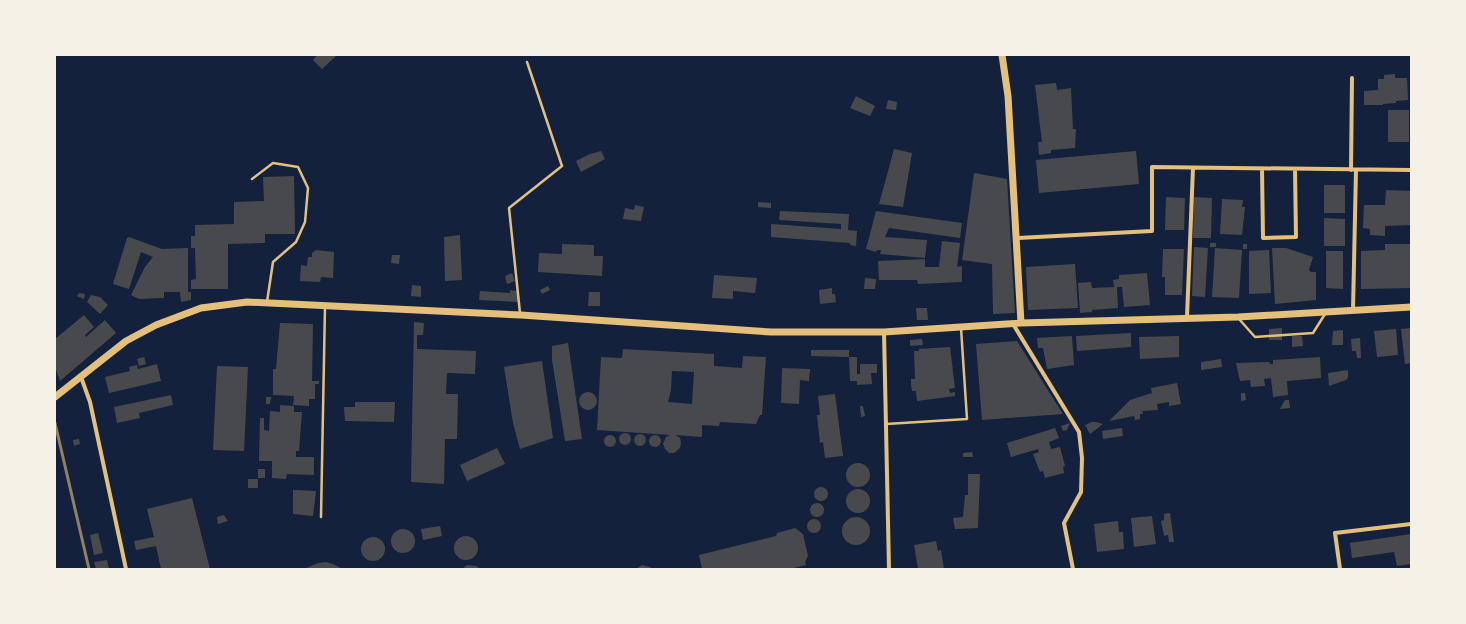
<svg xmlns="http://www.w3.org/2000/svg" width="1466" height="624" font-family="Helvetica,sans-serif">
<rect width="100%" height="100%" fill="#14213d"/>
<!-- building -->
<path fill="#48494c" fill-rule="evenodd" d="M317,55H337L322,69L313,60Z
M1395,74V78H1407L1408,100L1396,101V103L1383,104V105H1364V91L1378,90V79H1384V75Z
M1056,83L1057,90L1071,88L1073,129H1076L1075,148L1051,150V153L1039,155L1038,142H1042L1035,85Z
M856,96L875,106L870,116L850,108Z
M888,100L897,102L896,110L886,109Z
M1388,110H1409V142H1388Z
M894,149L912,153L903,207L879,204Z
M601,151L605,159L581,172L576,161L590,154Z
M1136,151L1139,184L1039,193L1036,160Z
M974,173L1007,179L1015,313L993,314L992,264L962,260Z
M294,176L295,234H265V243L228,244V289H191V280L196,279L195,248H191V236H195V225L234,224V202L264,201L263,177Z
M1324,185H1345V213H1324Z
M1386,190L1411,191V225L1385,226V236L1370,235V229L1363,228L1364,205H1385Z
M1166,197L1185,198L1184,230H1165Z
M1194,197L1212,198L1211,238H1193Z
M1222,199L1243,200L1242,207H1245L1242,235L1220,234Z
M758,202L771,203V208L758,207Z
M635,205L644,207L641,221L623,219L625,208L634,210Z
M780,211L849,214L848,230L857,231L856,246L850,245V243L771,237V224L841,229V224L779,220Z
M876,211L962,223L960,238L889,228L885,237L927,240L925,258L880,254L881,250H877L876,252L866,249Z
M1324,218L1345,219V246H1324Z
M460,235L462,280L445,281L444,237Z
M129,237L162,249L188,248V292H191V300L181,302L180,292H164V298L139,299L131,295L145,267L153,257L141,252L129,289L113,284L127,238Z
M942,241L960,243L957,267L962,266V282L918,284L917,280H879L878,261L925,259V267H939Z
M1210,243H1216V247H1210Z
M562,244L594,245V256H603L602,276L538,272L539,253L562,254Z
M1243,244H1247V249H1243Z
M1385,244H1411V288L1361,289V251L1385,250Z
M1194,247L1208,248L1205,297L1192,296Z
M1215,248L1242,250L1239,298L1212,297Z
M1272,248H1286L1313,257L1309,270L1311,272H1316V300L1275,304Z
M1163,249H1184L1182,295H1165V277H1162Z
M316,250L334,252L333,278L321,277L320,282L300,281L301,265L307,266L308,257H312V253Z
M1269,250L1271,293L1249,294V251Z
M1326,251H1343V289L1326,288Z
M392,255H400L399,264L391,263Z
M1075,264L1078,308L1028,310L1026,267Z
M512,273L515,281L507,284L505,276Z
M1147,273L1150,305L1124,307L1122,287H1117L1118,308L1092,310V312L1080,313L1078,283L1091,282L1092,288L1114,287L1113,280L1119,279V275Z
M714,275L757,278L755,293L733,291V299L712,298Z
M865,278L876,279L875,289H864Z
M412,285L421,286V297L411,296Z
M548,286L550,290L542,294L540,290Z
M832,288V294H835L836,302L820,304L819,290Z
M510,290L517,291L519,302L479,300L480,291L510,293Z
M589,292H600V306H588Z
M79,293L85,294L84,299L77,296Z
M91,295L100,297L108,305L100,314L87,302Z
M916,308H927L928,320H917Z
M84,315L94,327L85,335L86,337L105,320L116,333L60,381L55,367V339Z
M414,322L424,323L423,335H417V349L476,351L475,374L447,373L446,394H458L457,439H445L444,484L411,482Z
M280,323L313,324L312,381H319V384H315V399H309V406L293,405L294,396L273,395V369H276Z
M1282,328V340H1269V329Z
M1411,328V363L1405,364L1401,329Z
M1396,329L1398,355L1377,357L1374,331Z
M1343,330V345H1332L1333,331Z
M1131,333V347L1077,351L1076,336Z
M1072,336L1074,365L1047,369L1043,348H1038L1037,338Z
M1179,336V357L1140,359L1139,337Z
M1292,336H1302L1303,346L1292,347Z
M1360,338L1361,358H1357L1356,351H1352L1351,339Z
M922,339L923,345L910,346V340Z
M1017,341L1063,414L982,420L976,344Z
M568,343L582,439L565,441L552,360V346Z
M950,347L955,388L949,389L950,393L955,392V396L917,401L916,391H912L911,384V379H915L914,351H919V349Z
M623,349L714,354V366L742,368L743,356L766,357L762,415H760L756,424L720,422L719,426L702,425V437L675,435L680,438L681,443L680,448L674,453H669L665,449L663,444L666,437L670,435L597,430L601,357L622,358ZM672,371L694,372L692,404L668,402L671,390Z
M811,350H849V357H857V374H860V364H877V373H871L872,384L857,385V381H850L849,357L811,356Z
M144,357L146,364L139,366L137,359Z
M1320,357L1321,378L1287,381L1288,395L1273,397L1271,378L1264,379L1265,386L1251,387L1250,380L1240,381L1236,363L1269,362L1270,364H1273V360Z
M1221,359L1222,367L1201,370V362Z
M542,361L553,438L520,449L513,423L504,367Z
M157,364L161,381L109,393L105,377L130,371L129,367L137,365L138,369Z
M217,366L248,367L244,451L213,450Z
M782,368L810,369L809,381L800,380L799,404L781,403Z
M1348,370V377L1346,380L1329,386L1328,373Z
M1177,383L1181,404L1169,406V402L1157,404L1158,410L1142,411L1143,414H1140V419L1135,420L1134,416L1109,421L1130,400L1152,393L1151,388Z
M579 401a9 9 0 1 1 18 0a9 9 0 1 1-18 0Z
M1241,393H1245L1246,400L1241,401Z
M835,394L843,456L825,458L823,442L820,443L817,415H820L818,396Z
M171,395L173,405L139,413L140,418L117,423L114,407Z
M266,397H271L270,404H266Z
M1285,400H1289L1290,408L1280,409Z
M355,402H395L394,422L345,421L344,407H355Z
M280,405L294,406V412H302L299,451H296V457H314V475L287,474L286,479L272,478V461H259L260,418H264V430L269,431L270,411L280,412Z
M860,406H863L865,416L861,417Z
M1092,422H1096L1103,424L1090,434L1085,425Z
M1070,423L1067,430L1063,431L1061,426Z
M1055,428L1059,438L1049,442L1051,449L1060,447L1065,466L1063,467L1064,473L1045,478L1043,471L1040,472L1033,454L1039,452L1038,449L1011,457L1007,443Z
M1122,428L1123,436L1103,439L1102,431Z
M619 439a6 6 0 1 1 12 0a6 6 0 1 1-12 0Z
M634 440a6 6 0 1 1 12 0a6 6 0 1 1-12 0Z
M604 441a6 6 0 1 1 12 0a6 6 0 1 1-12 0Z
M649 441a6 6 0 1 1 12 0a6 6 0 1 1-12 0Z
M79,439L80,444L74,446L73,440Z
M497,448L505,464L467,481L460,465Z
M972,452L973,457H963V453Z
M846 475a12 12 0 1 1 24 0a12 12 0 1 1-24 0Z
M258,469H265V478H258Z
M968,474H980L978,528L955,529L953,518L963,517L965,495H968Z
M248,479H258V488H248Z
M814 494a7 7 0 1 1 14 0a7 7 0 1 1-14 0Z
M846 501a12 12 0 1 1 24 0a12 12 0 1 1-24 0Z
M293,490L316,491L313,516L293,514Z
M192,498L210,569H161L156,546L136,550L134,541L154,537L147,509Z
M810 510a7 7 0 1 1 14 0a7 7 0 1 1-14 0Z
M1170,513L1174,542H1169L1168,535L1164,536L1161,521L1164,520V514Z
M224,515L228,521L218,524L217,517Z
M1152,516L1156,544L1134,547L1131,518Z
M842 531a14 14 0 1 1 28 0a14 14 0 1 1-28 0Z
M807 526a7 7 0 1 1 14 0a7 7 0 1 1-14 0Z
M1118,521L1119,532H1123L1124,549L1097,552L1094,524Z
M440,526L442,536L423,540L421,529Z
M795,528L803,534L808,556L805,562L806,565L789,569H702L699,555L776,536L777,533Z
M391 541a12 12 0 1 1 24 0a12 12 0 1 1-24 0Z
M98,533L103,553L94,555L90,535Z
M1411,534V564L1397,566L1394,552L1352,558L1350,543Z
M454 548a12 12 0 1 1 24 0a12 12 0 1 1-24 0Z
M361 549a12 12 0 1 1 24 0a12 12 0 1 1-24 0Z
M936,541L938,551L941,550L944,569H918L914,545Z
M107,560L109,569H96L94,562Z
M326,562L333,564L343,569H304L318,563Z
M467,565L476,566L481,569H462Z
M642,565L650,567L652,569H636Z"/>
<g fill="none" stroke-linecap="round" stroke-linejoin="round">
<!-- service -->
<path stroke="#e5c07b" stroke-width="2.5" d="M252,179L273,163L298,167L308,188L305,222L296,242L273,262L267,302
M520,313L509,208L562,166L527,62
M1239,319L1255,337L1313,333L1325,314
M886,424L967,419L961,328
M321,517L325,306"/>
<!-- minor -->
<path stroke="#e5c07b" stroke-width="4" d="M1262,169L1263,238L1296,237L1295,169
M1351,170L1352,78
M1018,238L1152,231V167L1411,170
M1353,310L1356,170
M1187,317L1193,168
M1013,324L1079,432L1082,458L1081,492L1064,523L1073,569
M884,332L889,569
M81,377L90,402L126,569
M1340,569L1335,533L1411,524"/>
<!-- tertiary -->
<path stroke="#e5c07b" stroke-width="7" d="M1002,55L1008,96L1021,323
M55,397L126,341L156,325L201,308L247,302L521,315L771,332H884L1021,323L1238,317L1411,307"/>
<!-- rail -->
<path stroke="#918062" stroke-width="3" d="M55,423L89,569"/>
</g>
<!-- border -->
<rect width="1466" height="624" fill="none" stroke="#f6f1e7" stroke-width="112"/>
</svg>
